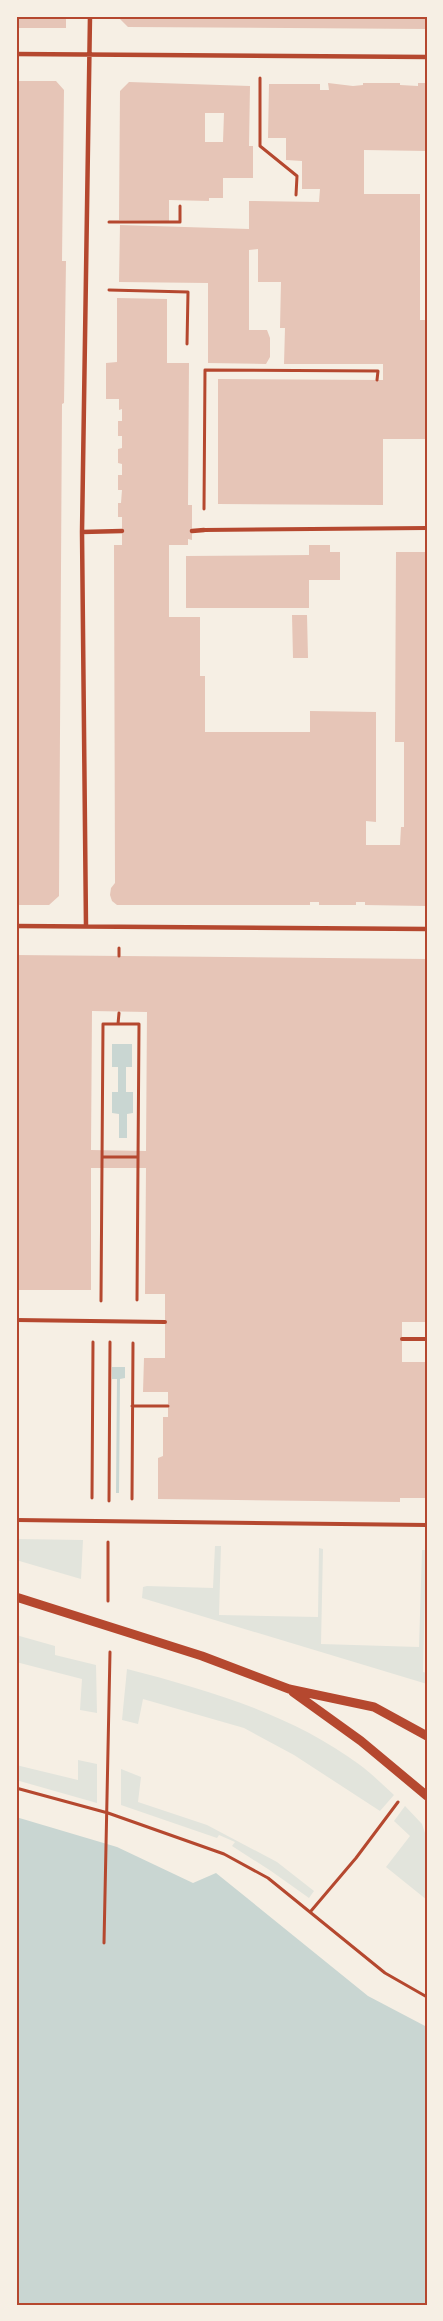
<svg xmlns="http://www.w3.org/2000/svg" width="443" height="2321" font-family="Karla,sans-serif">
<rect width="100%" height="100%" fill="#f6efe4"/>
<!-- green -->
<path fill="#e2e4dc" d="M16,1539L83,1540L81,1579L16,1560Z
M215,1546H221L219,1615L318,1617L319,1548L323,1549L321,1644L419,1647L422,1550H426L423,1672L427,1673V1684L142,1598L143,1587L147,1586L213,1588Z
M16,1635L55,1646V1655L96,1665L97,1713L80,1710L82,1679L16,1662Z
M127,1669C208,1690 291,1714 360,1765C372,1774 383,1785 394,1795L380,1811L294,1755L244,1728L143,1699L138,1724L122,1720Z
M78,1760L97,1764V1803L16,1780V1765L78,1780Z
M121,1769L141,1777L138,1802L207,1825L277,1862L314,1891L309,1898L271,1871L232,1846L235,1842L219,1835L217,1838L121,1805Z
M405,1806L422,1824L427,1839V1900L386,1867L410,1836L394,1821Z"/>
<!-- water -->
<path fill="#c9d6d2" d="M112,1044H132V1067H126V1092H133V1113L127,1114V1138H119V1114L112,1113V1092H118V1067H112Z
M112,1367H125V1378L120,1379L119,1493H116L117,1379H112Z
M16,1817L117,1847L193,1883L216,1873L368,1996L427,2027V2305H16Z"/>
<!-- building -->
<path fill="#e6c5b7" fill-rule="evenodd" d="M16,16H66V28H16Z
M117,16H427V29L128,27Z
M16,81H56L64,90L62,261H66L64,403L62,404L59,896L49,905H16Z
M129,82L250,86L249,146H253V178H223V198H209V201L169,200V221L119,220L120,91ZM205,113H224L223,142H205Z
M328,83L353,86L363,85V83H400V85L418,86V83H427V151L364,150V194H420V320H427V439H383V505L218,504V379L383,380V364H284L285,328H280L281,282H258V249L249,250V330H267L270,338V357L266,364L208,363V283L119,282L120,225L249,229V201L319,202L320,189H302V161L286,160V138H268L269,84H320V90H329Z
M117,298L167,299V363H189L188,505H192V540L188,539V545H169V617H200V676H205V732H310V711L376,712V822L366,821V845H400L401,827H404V742H395L396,552H427V906L365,905V902H356V905H319V902H310V905H117L112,901L110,895L111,888L115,883L114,545H122V517H118V503H121L122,490H118V475H122V464L118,463V449L122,448V436H118V421H122V409L119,410V399H106V363L117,362Z
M309,545H330V552H340V580H309V608H186V556L309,555Z
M292,615H307L308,658H293Z
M16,955L427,959V1322H402V1362H427V1498H400V1502L158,1499V1458L163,1456V1417H168V1392H143L144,1358H165V1294H145L146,1168H91V1290H16ZM92,1011L147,1012L146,1151L91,1150Z"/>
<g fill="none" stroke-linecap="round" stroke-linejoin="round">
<!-- path -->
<path stroke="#b5482f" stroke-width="3" d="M260,78V146L297,176L296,195
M109,222H180V206
M109,290L188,292L187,344
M204,509L205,370L378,371L377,380
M119,956V948
M118,1024L119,1013
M102,1157H138
M101,1301L103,1024H139L137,1300
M132,1406H168
M92,1498L93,1342
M132,1499L133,1343
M109,1501L110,1342
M108,1601V1542
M16,1788L108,1813L224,1854L268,1878L385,1973L427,1997
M311,1911L356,1858L398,1802
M104,1943L110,1652"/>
<!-- service -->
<path stroke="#b5482f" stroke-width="4" d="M204,530L427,528
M16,1320L165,1322
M402,1339H427
M16,1520L427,1525"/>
<!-- pedestrian -->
<path stroke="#b5482f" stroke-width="4.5" d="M16,54L427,57
M192,531L204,530
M82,532L122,531
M16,926L427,929
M86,926L82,532L90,16"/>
<!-- tertiary -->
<path stroke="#b5482f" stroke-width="9" d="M16,1597L202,1656L289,1689L374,1707L427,1736
M293,1692L361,1741L427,1796"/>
</g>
<!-- border -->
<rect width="443" height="2321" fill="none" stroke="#f6efe4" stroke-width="35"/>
<rect x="18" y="18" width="408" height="2286" fill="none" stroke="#b5482f" stroke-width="2"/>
</svg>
